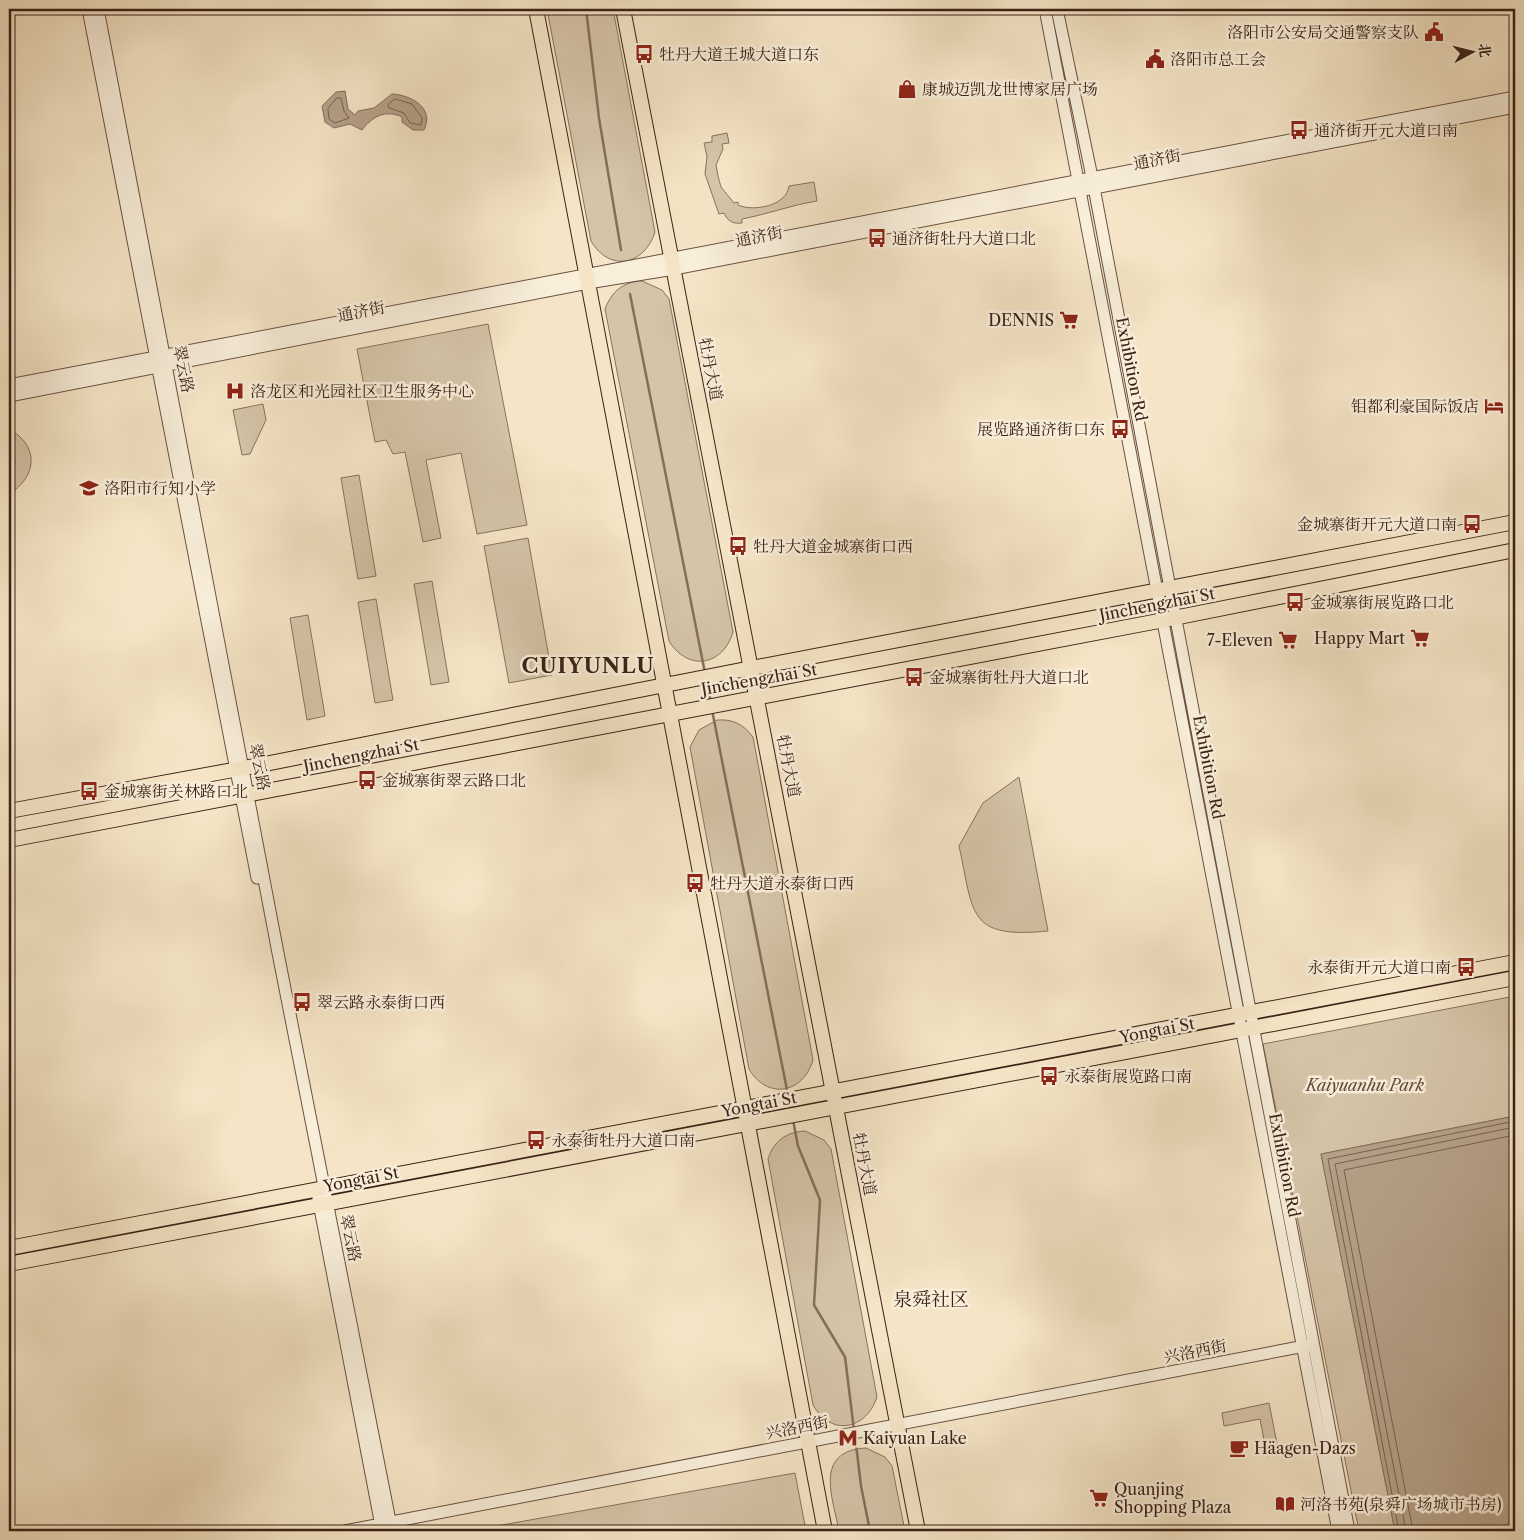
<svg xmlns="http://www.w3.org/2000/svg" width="1524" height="1540" font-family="'Libre Caslon Text','Noto Serif SC',serif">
<rect width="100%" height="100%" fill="#f5e5c6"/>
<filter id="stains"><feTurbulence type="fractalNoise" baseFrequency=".004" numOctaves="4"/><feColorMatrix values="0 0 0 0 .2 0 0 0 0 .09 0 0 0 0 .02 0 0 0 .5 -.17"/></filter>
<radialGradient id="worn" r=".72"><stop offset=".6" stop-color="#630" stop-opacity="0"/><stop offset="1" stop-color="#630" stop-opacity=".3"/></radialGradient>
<!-- green -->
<path fill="#d5c4a8" stroke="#887260" d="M547,9H613L655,232C644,266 609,272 591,241Z
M727,133L729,143L722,144L723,149L716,165L718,176L721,187L734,203L738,202V205C753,212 787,206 789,186L814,182L817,201C792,205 768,214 742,219V223C734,224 728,222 724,213L719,214L705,174L707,156L704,143L712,142V136Z
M642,281L662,290L669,299L733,632C723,666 688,672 669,641L605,309C612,291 623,282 642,281Z
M488,324L527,525L477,534L461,453L426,460L441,538L423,542L405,452L393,454L386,440L375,442L357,349Z
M263,404L266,420L250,454L242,455L233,410Z
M9,429C40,446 37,477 9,494V478L14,469L15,462L14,454L9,446Z
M359,475L376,576L358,579L341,478Z
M528,538L552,675L509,683L484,546Z
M432,581L449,682L431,685L414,584Z
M376,599L393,700L375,703L358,602Z
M308,615L325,716L307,720L290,618Z
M717,720C733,719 743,724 753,737L813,1060C803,1094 767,1100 749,1069L690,747L699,730Z
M1019,777L1048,931C967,939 974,914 959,846L983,803Z
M1515,996V1116L1321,1154L1395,1531H1359L1263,1044Z
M805,1131L824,1140L831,1149L877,1397C866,1430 831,1437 813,1405L768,1159C774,1141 786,1132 805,1131Z
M1269,1403L1279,1454L1267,1456L1260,1419L1224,1426L1222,1413Z
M866,1448L885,1457L892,1466L905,1531H839C833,1498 813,1451 866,1448Z
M795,1473L806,1531H468Z"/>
<!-- water -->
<path fill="#b6a28a" stroke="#856e5c" d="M345,91L348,109L355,115L358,111L374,108L392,94C411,95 435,108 424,130H413L402,122V117C385,109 372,117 362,130L350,124L334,128L325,122L322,106L336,92Z
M1515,1116V1531H1395L1321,1154Z"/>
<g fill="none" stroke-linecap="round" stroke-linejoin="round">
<!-- shore -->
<path stroke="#786250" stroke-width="1" d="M337,98H341L344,111L349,118L335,123L329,119L328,109Z
M395,99L412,104L422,118L421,125L410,123L404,113L389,108L388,105Z
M1399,1531L1328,1159L1515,1121
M1406,1531L1335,1164L1515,1127
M1413,1531L1344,1170L1515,1135"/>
<!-- stream -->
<path stroke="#856e5c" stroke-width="2.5" d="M586,9L599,118L621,250
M630,294L705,673
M706,681L711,702
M712,710L788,1095
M793,1120L798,1146L820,1200L814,1305L845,1357L854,1430
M855,1436L861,1486L870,1531"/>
<!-- minor casing -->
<g stroke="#6a5243" stroke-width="13">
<path id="minor" d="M88,9L257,878
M98,9L278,953L392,1531
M1045,9L1338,1531
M1057,9L1092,177L1349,1531
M9,385L1515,97
M9,396L588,283L674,269L1515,107
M318,1198L382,1531
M345,1531L1310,1345"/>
</g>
<!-- major casing -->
<g stroke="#3b2117" stroke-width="16">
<path id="major" d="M536,9L825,1531
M623,9L918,1531
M9,811L244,768L731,672L1515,522
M9,840L1164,620L1515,550
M9,1248L1515,962
M9,1264L1515,978"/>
</g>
<!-- minor -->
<use href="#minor" stroke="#f8eeda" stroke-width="11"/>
<!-- major -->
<use href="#major" stroke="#f5e5c6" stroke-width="14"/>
</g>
<!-- icons -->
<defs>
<g id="civic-bare" transform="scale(1.5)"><path d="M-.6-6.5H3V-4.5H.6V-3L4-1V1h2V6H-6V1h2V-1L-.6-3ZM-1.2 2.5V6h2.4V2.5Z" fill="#8f2418" stroke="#f8eeda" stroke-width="2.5" paint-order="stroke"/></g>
<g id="bus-bare" transform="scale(1.5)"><path d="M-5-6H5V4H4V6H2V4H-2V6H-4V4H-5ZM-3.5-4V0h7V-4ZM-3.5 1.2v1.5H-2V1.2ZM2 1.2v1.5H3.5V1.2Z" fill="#8f2418" stroke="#f8eeda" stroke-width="2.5" paint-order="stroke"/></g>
<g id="shop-bare" transform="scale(1.5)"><path d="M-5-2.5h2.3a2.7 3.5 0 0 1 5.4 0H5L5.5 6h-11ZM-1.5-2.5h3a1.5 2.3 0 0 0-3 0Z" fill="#8f2418" stroke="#f8eeda" stroke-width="2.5" paint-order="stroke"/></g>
<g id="supermarket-bare" transform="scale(1.5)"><path d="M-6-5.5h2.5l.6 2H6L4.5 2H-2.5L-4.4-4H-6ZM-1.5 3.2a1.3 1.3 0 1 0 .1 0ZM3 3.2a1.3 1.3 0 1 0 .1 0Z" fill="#8f2418" stroke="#f8eeda" stroke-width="2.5" paint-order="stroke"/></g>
<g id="hospital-bare" transform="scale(1.5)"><path d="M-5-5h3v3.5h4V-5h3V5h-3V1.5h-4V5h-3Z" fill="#8f2418" stroke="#f8eeda" stroke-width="2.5" paint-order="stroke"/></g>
<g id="hotel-bare" transform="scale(1.5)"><path d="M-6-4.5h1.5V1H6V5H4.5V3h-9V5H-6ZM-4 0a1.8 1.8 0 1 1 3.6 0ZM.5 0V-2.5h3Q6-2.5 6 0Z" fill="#8f2418" stroke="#f8eeda" stroke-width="2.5" paint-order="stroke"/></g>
<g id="school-bare" transform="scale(1.5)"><path d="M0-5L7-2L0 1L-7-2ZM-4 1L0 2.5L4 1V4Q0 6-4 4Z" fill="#8f2418" stroke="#f8eeda" stroke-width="2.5" paint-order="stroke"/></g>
<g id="metro-bare" transform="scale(1.5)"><path d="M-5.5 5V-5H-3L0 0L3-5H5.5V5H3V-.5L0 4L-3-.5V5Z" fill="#8f2418" stroke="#f8eeda" stroke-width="2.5" paint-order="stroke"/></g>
<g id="cafe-bare" transform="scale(1.5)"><path d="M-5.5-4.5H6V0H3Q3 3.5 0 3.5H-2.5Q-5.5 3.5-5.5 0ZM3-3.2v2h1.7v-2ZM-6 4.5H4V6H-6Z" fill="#8f2418" stroke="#f8eeda" stroke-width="2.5" paint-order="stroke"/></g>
<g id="library-bare" transform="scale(1.5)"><path d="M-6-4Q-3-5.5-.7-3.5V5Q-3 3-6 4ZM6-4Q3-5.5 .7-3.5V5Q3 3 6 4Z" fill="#8f2418" stroke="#f8eeda" stroke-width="2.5" paint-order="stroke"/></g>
</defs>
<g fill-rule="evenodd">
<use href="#civic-bare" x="1434" y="32"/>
<use href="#bus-bare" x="644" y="54"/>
<use href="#civic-bare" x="1155" y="59"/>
<use href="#shop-bare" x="907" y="89"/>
<use href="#bus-bare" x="1299" y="130"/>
<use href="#bus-bare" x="877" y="238"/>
<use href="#supermarket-bare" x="1069" y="320"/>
<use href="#hospital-bare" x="235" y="391"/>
<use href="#hotel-bare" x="1494" y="406"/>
<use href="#bus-bare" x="1120" y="429"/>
<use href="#school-bare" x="89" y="488"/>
<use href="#bus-bare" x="1472" y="524"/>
<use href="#bus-bare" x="738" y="546"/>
<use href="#bus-bare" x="1295" y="602"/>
<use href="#supermarket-bare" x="1420" y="638"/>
<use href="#supermarket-bare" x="1288" y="640"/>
<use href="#bus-bare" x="914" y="677"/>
<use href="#bus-bare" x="367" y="780"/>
<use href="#bus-bare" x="89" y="791"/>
<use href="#bus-bare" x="695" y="883"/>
<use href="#bus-bare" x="1466" y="967"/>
<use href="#bus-bare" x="302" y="1002"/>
<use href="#bus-bare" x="1049" y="1076"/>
<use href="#bus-bare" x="536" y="1140"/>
<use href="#metro-bare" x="848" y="1438"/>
<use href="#cafe-bare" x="1239" y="1448"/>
<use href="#supermarket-bare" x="1099" y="1498"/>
<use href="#library-bare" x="1285" y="1504"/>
</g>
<g text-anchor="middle" stroke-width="5" stroke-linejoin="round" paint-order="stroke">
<!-- poi labels -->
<g font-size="16" fill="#3b2117" stroke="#f8eeda" text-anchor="start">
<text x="1419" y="38" text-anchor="end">洛阳市公安局交通警察支队</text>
<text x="659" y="60">牡丹大道王城大道口东</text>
<text x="1170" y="65">洛阳市总工会</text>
<text x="922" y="95">康城迈凯龙世博家居广场</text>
<text x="1314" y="136">通济街开元大道口南</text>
<text x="892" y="244">通济街牡丹大道口北</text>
<text x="1054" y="326" text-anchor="end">DENNIS</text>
<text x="250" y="397">洛龙区和光园社区卫生服务中心</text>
<text x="1479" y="412" text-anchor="end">钼都利豪国际饭店</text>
<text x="1105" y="435" text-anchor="end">展览路通济街口东</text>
<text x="104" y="494">洛阳市行知小学</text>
<text x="1457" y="530" text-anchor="end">金城寨街开元大道口南</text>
<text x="753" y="552">牡丹大道金城寨街口西</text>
<text x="1310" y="608">金城寨街展览路口北</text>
<text x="1405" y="644" text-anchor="end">Happy Mart</text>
<text x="1273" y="646" text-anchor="end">7-Eleven</text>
<text x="929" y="683">金城寨街牡丹大道口北</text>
<text x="382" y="786">金城寨街翠云路口北</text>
<text x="104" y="797">金城寨街关林路口北</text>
<text x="710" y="889">牡丹大道永泰街口西</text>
<text x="1451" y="973" text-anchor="end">永泰街开元大道口南</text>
<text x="317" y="1008">翠云路永泰街口西</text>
<text x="1064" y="1082">永泰街展览路口南</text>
<text x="551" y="1146">永泰街牡丹大道口南</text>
<text x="863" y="1444">Kaiyuan Lake</text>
<text x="1254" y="1454">Häagen-Dazs</text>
<text x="1114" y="1495">Quanjing<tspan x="1114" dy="18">Shopping Plaza</tspan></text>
<text x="1300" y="1510">河洛书苑(泉舜广场城市书房)</text>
</g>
<!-- street labels -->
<g font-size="16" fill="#3b2117" stroke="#f8eeda">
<text transform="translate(1157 159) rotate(-11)" y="6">通济街</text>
<text transform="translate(759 236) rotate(-11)" y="6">通济街</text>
<text transform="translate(361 311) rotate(-11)" y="6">通济街</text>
<text transform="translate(184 369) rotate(79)" y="6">翠云路</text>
<text transform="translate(711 369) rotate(79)" y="6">牡丹大道</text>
<text transform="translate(1132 369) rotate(79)" y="6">Exhibition Rd</text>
<text transform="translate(1157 604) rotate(-11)" y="6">Jinchengzhai St</text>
<text transform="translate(759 679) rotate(-10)" y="6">Jinchengzhai St</text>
<text transform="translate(361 755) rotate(-11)" y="6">Jinchengzhai St</text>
<text transform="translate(789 766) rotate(79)" y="6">牡丹大道</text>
<text transform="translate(260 767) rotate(79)" y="6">翠云路</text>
<text transform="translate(1209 767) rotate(79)" y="6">Exhibition Rd</text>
<text transform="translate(1157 1030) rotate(-11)" y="6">Yongtai St</text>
<text transform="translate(759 1104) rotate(-11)" y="6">Yongtai St</text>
<text transform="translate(865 1164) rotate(79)" y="6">牡丹大道</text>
<text transform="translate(1285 1165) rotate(79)" y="6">Exhibition Rd</text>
<text transform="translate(361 1179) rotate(-11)" y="6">Yongtai St</text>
<text transform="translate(351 1238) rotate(79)" y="6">翠云路</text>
<text transform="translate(1195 1351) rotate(-11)" y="6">兴洛西街</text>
<text transform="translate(797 1427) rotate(-11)" y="6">兴洛西街</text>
</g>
<!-- park labels -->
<g font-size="16" font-style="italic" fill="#624a3b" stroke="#f8eeda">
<text x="1365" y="1091">Kaiyuanhu Park</text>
</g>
<!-- quarter labels -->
<g font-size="19" fill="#3b2117" stroke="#f8eeda">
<text x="931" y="1306">泉舜社区</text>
</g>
<!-- district labels -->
<g font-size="21" font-weight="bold" letter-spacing="1" fill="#3b2117" stroke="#f8eeda">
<text x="588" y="673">CUIYUNLU</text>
</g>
</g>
<!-- margin -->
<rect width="1524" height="1540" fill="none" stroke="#f5e5c6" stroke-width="30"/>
<rect x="10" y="10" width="1504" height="1520" fill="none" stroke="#3b2117" stroke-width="2.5"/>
<rect x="15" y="15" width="1494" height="1510" fill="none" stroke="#3b2117"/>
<!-- north arrow -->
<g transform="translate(1472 52) rotate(83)" stroke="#f8eeda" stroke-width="4" paint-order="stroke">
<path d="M0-4L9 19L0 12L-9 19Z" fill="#3b2117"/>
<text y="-8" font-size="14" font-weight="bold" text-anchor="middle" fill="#3b2117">北</text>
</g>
<rect width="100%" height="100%" filter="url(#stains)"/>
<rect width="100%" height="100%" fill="url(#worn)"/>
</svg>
